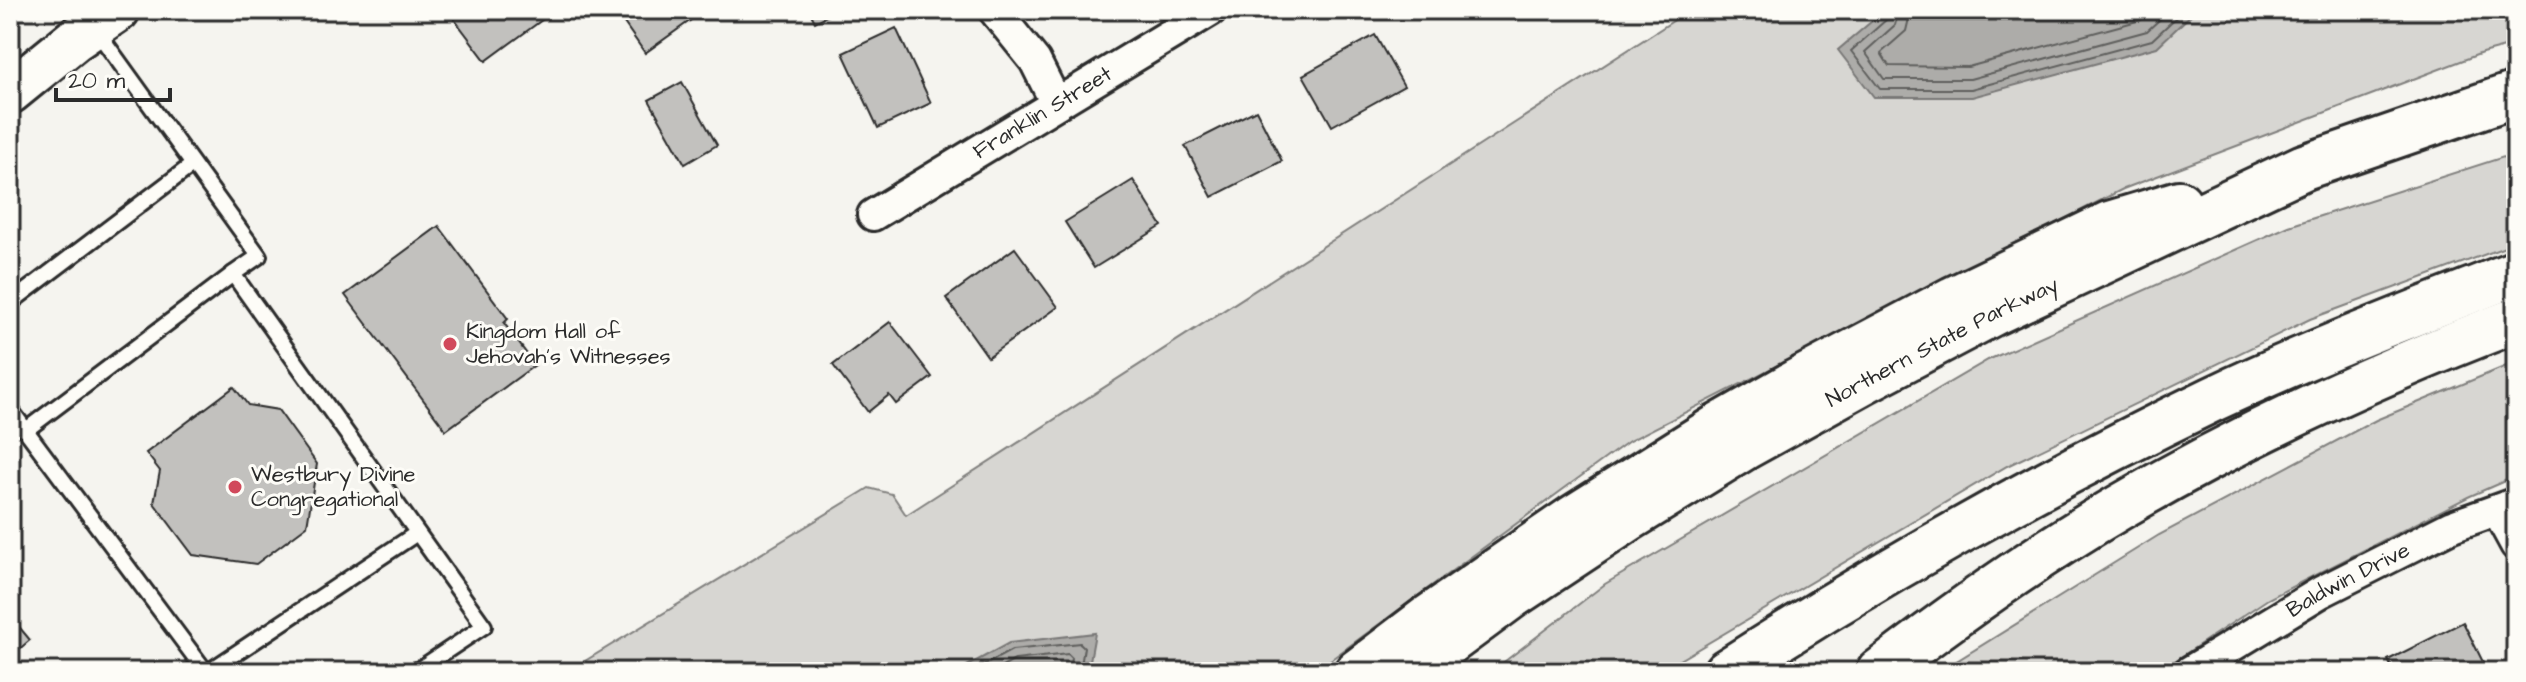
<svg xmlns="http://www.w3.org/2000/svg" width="2526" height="682" font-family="'Architects Daughter',sans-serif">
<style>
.green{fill:#d7d6d2;stroke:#81807e;stroke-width:2}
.water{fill:#adaca9;stroke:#797877;stroke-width:2}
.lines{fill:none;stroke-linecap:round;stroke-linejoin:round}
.shore{stroke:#5f5f5d;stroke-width:2}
.building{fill:#c2c1be;stroke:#2b2b2b;stroke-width:2}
.service-casing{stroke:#2b2b2b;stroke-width:20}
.minor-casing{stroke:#2b2b2b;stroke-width:36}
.secondary-casing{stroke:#2b2b2b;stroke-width:48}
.motorway-casing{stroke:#2b2b2b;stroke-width:50}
.service{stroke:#fdfcf7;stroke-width:14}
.minor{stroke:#fdfcf7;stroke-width:30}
.secondary{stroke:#fdfcf7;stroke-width:42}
.motorway{stroke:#fdfcf7;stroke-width:44}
.poi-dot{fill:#d1495b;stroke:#fdfcf7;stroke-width:3}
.labels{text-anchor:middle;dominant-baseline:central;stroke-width:6;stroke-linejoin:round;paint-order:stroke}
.street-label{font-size:22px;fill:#2b2b2b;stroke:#fdfcf7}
.poi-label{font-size:22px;fill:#2b2b2b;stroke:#fdfcf7;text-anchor:start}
</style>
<rect width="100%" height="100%" fill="#f5f4ef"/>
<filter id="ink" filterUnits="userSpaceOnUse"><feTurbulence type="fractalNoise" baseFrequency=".0125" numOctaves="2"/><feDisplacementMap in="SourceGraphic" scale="16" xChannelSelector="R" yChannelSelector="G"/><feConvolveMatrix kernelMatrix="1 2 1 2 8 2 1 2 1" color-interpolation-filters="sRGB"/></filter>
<g filter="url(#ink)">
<!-- green -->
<g class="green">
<polygon points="1690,10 2516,10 2516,44 2482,53 2123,189 1629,441 1314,672 567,672 869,488 892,494 906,515"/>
<polygon points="2516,153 2516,243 2310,319 2007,466 1659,672 1491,672 1605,584 1988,360 2289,226"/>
<polygon points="2516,362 2516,476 2468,497 2268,599 2158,672 1939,672 2159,535 2376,420"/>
</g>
<!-- water -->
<g class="water">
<polygon points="1885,10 2196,10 2157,47 1972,97 1874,97 1838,50"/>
<polygon points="1095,633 1088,672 956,672 1009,643"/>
</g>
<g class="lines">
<!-- shore -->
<g class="shore">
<polyline points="1889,10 1887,19 1851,51 1880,89 1971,89 2152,40 2184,10"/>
<polyline points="1899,10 1895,25 1865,52 1884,79 1970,79 2147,31 2170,10"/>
<polyline points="1911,10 1906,31 1881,53 1889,66 1968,67 2141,20 2152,10"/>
<polyline points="972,672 1012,650 1080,643 1084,647 1080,672"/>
<polyline points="993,672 1015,660 1068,654 1072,658 1070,672"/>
</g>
</g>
<!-- building -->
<g class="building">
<polygon points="452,10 542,10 546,17 486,61 449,12"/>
<polygon points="615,10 684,10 691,20 645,53"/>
<polygon points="809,10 838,10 815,22"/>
<polygon points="896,28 931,103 878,128 843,53"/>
<polygon points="1375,35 1404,86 1332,126 1303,75"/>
<polygon points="682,82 717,145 685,164 649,100"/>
<polygon points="1256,110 1282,161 1212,197 1185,146"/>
<polygon points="1133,180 1162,226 1094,268 1065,222"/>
<polygon points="439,226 508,319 504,323 535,365 446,430 345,295"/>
<polygon points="1015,248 1058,307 988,357 946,298"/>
<polygon points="890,322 932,377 896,404 889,395 868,412 833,365"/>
<polygon points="234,387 248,405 278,410 317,464 307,526 256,564 193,555 154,503 160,471 146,453"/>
<polygon points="10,616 30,640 10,657"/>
<polygon points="2463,622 2488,672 2394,672 2388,660"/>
</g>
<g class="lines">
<!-- service casing -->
<g class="service-casing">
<g id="service">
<polyline points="96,30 259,256 233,274 484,626 415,672"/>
<polyline points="10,303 192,165"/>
<polyline points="10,409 206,672"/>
<polyline points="26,430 233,274"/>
<polyline points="208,672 417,533"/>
</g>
</g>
<!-- minor casing -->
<g class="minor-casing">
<g id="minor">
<polyline points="994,10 1035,61 1056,103"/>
<path id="s1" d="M873,215l338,-205"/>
<polyline points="2498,512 2516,545"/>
<path id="s2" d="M2189,672l132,-80 131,-66 64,-23"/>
</g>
</g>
<!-- secondary casing -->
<g class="secondary-casing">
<polyline id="secondary" points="10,92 74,40 118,10"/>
</g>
<!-- motorway casing -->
<g class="motorway-casing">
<g id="motorway">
<polyline points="1357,672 1428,618 1573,518 1719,426 1796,382 1953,299 2109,224 2179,203"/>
<path id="s3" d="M1409,672l103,-76 118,-78 115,-71 121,-67 129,-68 309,-145 212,-73"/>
<path d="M1726,672c157,-101 319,-192 487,-273 99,-47 202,-86 303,-126"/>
<path d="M1879,672c77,-59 157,-116 241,-165 126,-74 260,-135 396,-187"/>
</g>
</g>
<!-- service -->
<use href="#service" class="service"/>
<!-- minor -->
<use href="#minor" class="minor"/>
<!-- secondary -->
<use href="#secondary" class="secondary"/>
<!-- motorway -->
<use href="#motorway" class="motorway"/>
</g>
</g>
<!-- markers -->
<g class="poi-dot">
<circle cx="450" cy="344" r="8"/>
<circle cx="235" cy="487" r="8"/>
</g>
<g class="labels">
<!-- street labels -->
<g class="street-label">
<text stroke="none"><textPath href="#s1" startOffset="198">Franklin Street</textPath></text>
<text stroke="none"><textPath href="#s3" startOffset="628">Northern State Parkway</textPath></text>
<text stroke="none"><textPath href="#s2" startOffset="184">Baldwin Drive</textPath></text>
</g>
<!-- poi labels -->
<g class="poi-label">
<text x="466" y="331">Kingdom Hall of<tspan x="466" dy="25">Jehovah's Witnesses</tspan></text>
<text x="251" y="474">Westbury Divine<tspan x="251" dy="25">Congregational</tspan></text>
</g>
</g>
<!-- margin -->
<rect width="2526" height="682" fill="none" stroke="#fdfcf7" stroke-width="40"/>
<rect x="20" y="20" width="2486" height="642" fill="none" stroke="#2b2b2b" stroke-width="3" filter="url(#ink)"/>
<!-- scale -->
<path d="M56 88v12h114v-12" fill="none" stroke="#2b2b2b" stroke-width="4"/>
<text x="68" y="88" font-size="24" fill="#2b2b2b" stroke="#fdfcf7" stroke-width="6" paint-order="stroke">20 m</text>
</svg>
